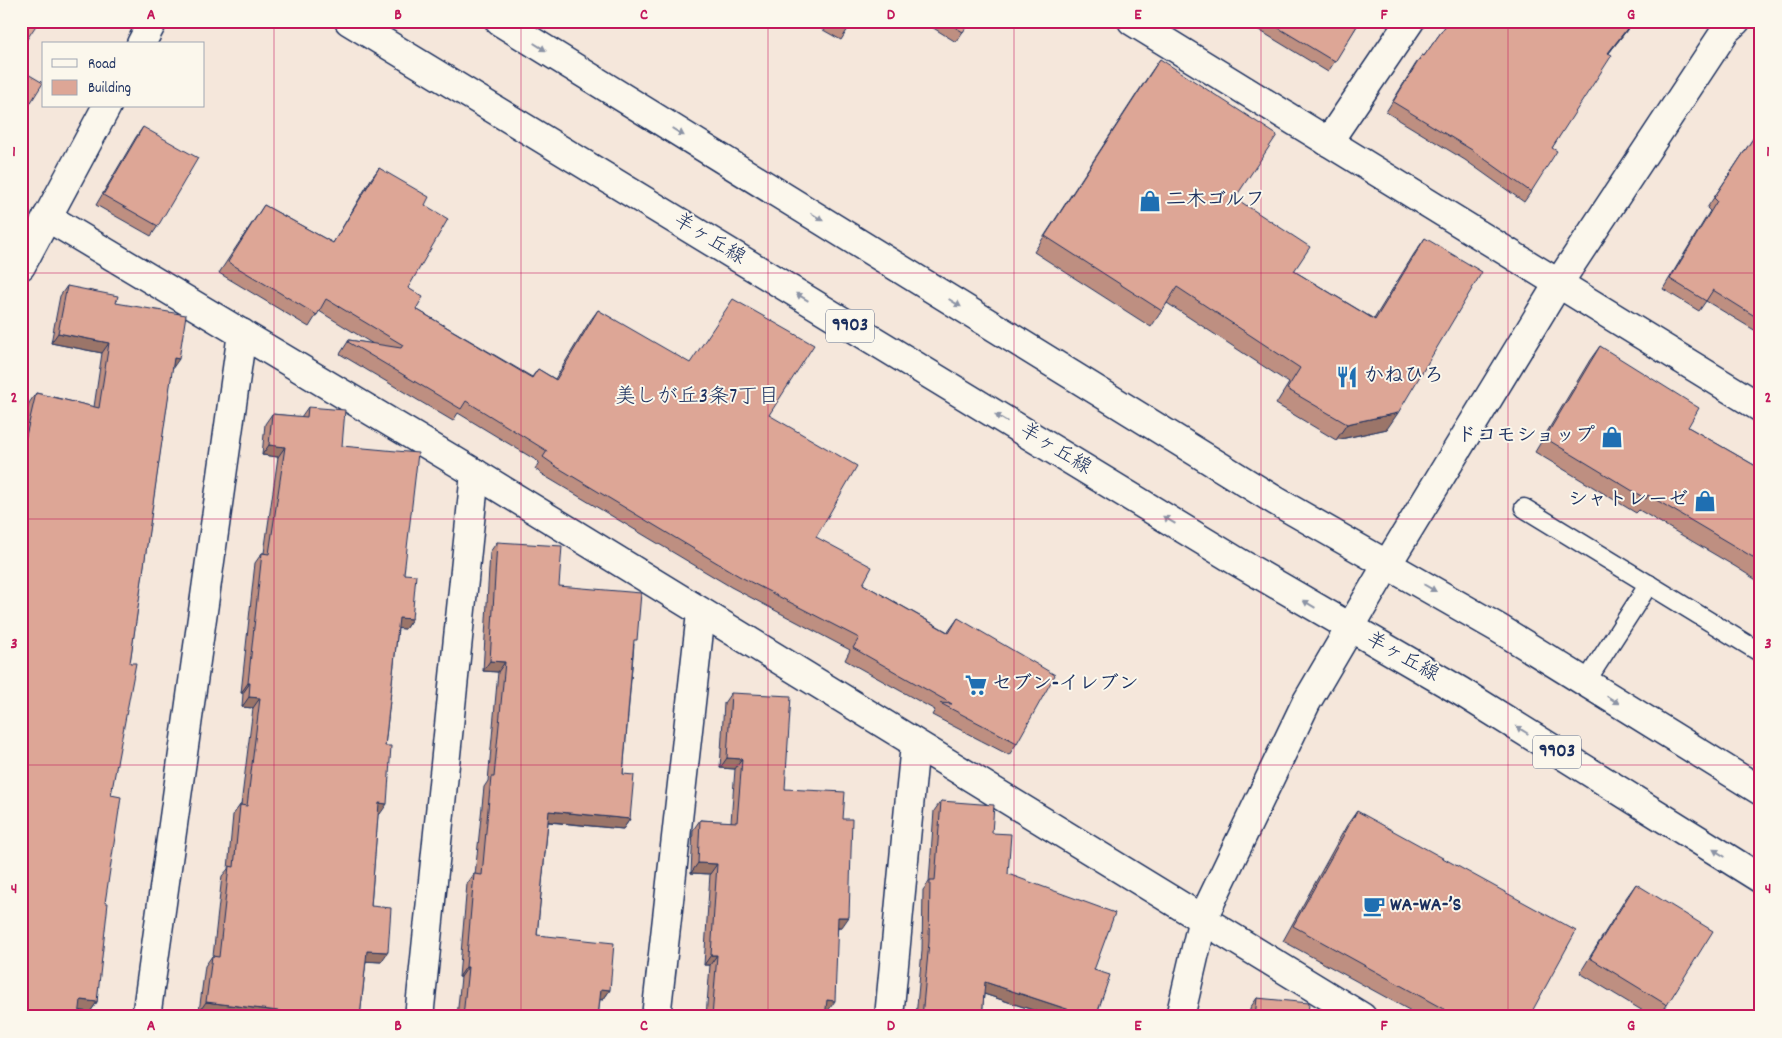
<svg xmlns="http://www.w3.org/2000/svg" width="1782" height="1038" font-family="Dekko,'Klee One',sans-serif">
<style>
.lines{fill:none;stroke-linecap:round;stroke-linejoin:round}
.lane-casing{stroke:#1b2f5e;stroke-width:21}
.street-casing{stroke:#1b2f5e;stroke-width:31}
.secondary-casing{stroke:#1b2f5e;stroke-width:31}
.primary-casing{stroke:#1b2f5e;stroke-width:31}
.lane{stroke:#fbf7ec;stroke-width:18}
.street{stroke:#fbf7ec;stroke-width:28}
.secondary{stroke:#fbf7ec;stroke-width:28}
.primary{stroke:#fbf7ec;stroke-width:28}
.wall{fill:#be8f81;stroke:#1b2f5e}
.shaded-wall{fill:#9b7469;stroke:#1b2f5e}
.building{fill:#dda696;stroke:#1b2f5e}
.oneway{fill:#8b93a5}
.grid{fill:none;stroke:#c2185b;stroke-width:1;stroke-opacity:0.55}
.labels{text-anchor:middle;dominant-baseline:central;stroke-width:4;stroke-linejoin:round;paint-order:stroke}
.shield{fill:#fbf7ec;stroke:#5e6b89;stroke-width:1}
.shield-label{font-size:19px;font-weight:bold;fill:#1b2f5e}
.poi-label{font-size:20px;font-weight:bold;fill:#1b2f5e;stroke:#fbf7ec;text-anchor:start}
.street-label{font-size:20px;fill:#1b2f5e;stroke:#fbf7ec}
.neighbourhood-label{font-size:21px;fill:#1b2f5e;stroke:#fbf7ec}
.neatline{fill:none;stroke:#c2185b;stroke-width:2}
.grid-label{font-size:16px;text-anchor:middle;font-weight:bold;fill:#c2185b}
</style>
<rect width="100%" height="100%" fill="#f5e7db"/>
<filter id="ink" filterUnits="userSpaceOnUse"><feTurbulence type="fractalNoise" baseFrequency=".02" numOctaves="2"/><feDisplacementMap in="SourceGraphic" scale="10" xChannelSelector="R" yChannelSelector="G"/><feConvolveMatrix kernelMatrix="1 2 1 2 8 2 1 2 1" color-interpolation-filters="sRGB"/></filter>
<g filter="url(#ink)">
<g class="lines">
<!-- lane casing -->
<g class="lane-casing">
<g id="lane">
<polyline points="1524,508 1761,653"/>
<polyline points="1585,683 1649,584"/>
</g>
</g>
<!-- street casing -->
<g class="street-casing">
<g id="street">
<polyline points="1132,21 1761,408"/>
<polyline points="141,44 153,21"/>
<polyline points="1328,142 1410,21"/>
<polyline points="47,217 475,473 1362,1017"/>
<polyline points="21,266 107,106"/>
<polyline points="146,1017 242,333"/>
<polyline points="419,1017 475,473"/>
<polyline points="656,1017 701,613"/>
<polyline points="889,1017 915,744"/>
</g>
</g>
<!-- secondary casing -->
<g class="secondary-casing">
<polyline id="secondary" points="1180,1017 1203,918 1306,703 1388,563 1558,284 1726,30 1736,21"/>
</g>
<!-- primary casing -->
<g class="primary-casing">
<g id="primary">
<polyline points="349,21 1238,562 1460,691 1761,879"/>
<polyline points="499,21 1276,501 1498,628 1761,791"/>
</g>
</g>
<!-- lane -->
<use href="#lane" class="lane"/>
<!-- street -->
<use href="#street" class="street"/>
<!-- secondary -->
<use href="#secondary" class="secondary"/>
<!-- primary -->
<use href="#primary" class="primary"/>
</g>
<!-- wall -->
<g class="wall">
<polygon points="807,21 853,21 841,40"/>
<polygon points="922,21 970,21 956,42"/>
<polygon points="1244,21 1360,21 1328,72"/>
<polygon points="1449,21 1634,21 1609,53 1552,148 1531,192 1524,202 1465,160 1386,112 1415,65 1422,55 1424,56"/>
<polygon points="1160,59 1235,198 1294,271 1374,319 1414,254 1425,238 1387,429 1336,440 1276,404 1289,383 1167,303 1151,327 1034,252 1149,75"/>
<polygon points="143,127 158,226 151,236 96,205 136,137"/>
<polygon points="1761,132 1761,334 1706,301 1699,311 1663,289 1710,211 1707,208 1754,137 1756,138"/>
<polygon points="379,168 425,205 408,288 416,309 532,377 538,369 555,379 590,321 598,310 769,415 816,537 863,584 948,632 958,618 1017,743 1009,755 932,715 935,710 845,660 850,650 731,587 543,475 544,475 535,469 539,462 458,413 453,421 340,354 349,340 373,344 319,311 309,327 219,273 264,205 333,243 371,179"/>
<polygon points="67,286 116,303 172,369 111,795 105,903 97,1002 90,1012 80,1011 21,1017 21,435 29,403 36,393 94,407 102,353 51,343 60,296"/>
<polygon points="1600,346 1688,427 1761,469 1761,583 1736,567 1639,510 1636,513 1535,452 1590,360"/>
<polygon points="308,407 342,446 404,574 412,619 405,629 398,628 385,746 380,814 378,814 371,906 381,962 366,961 360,1017 240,1017 199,1012 205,966 212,956 213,956 222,876 228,869 233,815 240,805 241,805 253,708 242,707 243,693 241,693 255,563 262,553 264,553 278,457 262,455 265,424 272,414 301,417"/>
<polygon points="497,542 559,586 634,644 623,774 630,819 623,829 548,822 537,935 610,990 603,1000 600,999 598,1017 457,1017 461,977 459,977 467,884 474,874 475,875 484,787 488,781 498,672 483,671 490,552"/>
<polygon points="731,693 785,789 843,819 842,927 838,927 828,1011 826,1011 825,1017 706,1017 710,965 704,965 710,874 691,873 693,830 700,820 731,822 735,769 720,768 724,703"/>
<polygon points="941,801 992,833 1008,874 1094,970 1096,1017 1054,1017 984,994 982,1017 916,1017 922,951 923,890 929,882 934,811"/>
<polygon points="1357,811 1529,1017 1422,1017 1283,941 1347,825"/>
<polygon points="1636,884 1667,1005 1659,1017 1653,1017 1580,973 1626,898"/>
<polygon points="1257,998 1308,1017 1249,1017 1250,1008"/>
</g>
<!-- shaded-wall -->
<g class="shaded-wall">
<polygon points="1633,21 1634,21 1601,63 1608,53"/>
<polygon points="58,333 109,343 102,353 51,343"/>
<polygon points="174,358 179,359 172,369"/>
<polygon points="1398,413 1387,429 1336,440 1347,424"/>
<polygon points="269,445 285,447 278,457 262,455"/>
<polygon points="399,618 412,619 405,629 392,628"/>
<polygon points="490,661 505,662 498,672 483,671"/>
<polygon points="248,683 250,683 243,693 241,693"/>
<polygon points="249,697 260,698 253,708 242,707"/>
<polygon points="727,758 742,759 735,769 720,768"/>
<polygon points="379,803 387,804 380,814 372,814"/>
<polygon points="549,811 630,819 623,829 542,821"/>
<polygon points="698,863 717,864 710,874 691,873"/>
<polygon points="838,917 849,917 842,927 831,927"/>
<polygon points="367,951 388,952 381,962 360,961"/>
<polygon points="711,955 717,955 710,965 704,965"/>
<polygon points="466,967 468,967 461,977 459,977"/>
<polygon points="985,982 1091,1017 1054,1017 978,992"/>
<polygon points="601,989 610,990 603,1000 594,999"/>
<polygon points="81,1000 97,1002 90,1012 74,1010"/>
<polygon points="827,1000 835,1001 828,1011 820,1011"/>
<polygon points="206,1002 286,1012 282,1017 240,1017 199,1012"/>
</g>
<!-- building -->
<g class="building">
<polygon points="21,21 39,21 21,48"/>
<polygon points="832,21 853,21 848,30"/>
<polygon points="945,21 970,21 963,32"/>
<polygon points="1267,21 1360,21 1335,62"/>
<polygon points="1449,21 1633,21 1608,53 1612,55 1552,148 1557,151 1531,192 1472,150 1393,102 1422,55 1424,56"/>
<polygon points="1160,59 1277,135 1235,198 1310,247 1294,271 1375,320 1425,238 1482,272 1398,413 1347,424 1287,389 1300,368 1177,287 1162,311 1045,236"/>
<polygon points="21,70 43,83 21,118"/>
<polygon points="143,127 198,158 158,226 103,195"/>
<polygon points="1761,132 1761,320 1713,290 1706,301 1670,279 1717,201 1714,198 1754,137 1756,138"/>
<polygon points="379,168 429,197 425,205 448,219 408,288 423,297 416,309 532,378 538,369 556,380 598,310 690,363 733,299 814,345 769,415 857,466 816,537 872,567 863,584 949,633 958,618 1055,675 1017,743 940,703 952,704 853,648 859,638 739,576 552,464 553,464 543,457 547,451 466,401 461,409 348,342 349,340 401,348 403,345 326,299 317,315 228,262 264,205 333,243"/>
<polygon points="67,286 118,296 116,303 186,315 179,359 174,358 130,663 136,663 111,795 121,797 105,903 108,903 97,1002 81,1000 79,1017 21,1017 21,440 25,440 36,393 99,408 109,343 58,333"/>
<polygon points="1600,346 1699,408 1688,427 1761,469 1761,562 1746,553 1648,495 1646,499 1545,438"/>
<polygon points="308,407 345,410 342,446 418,453 404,574 416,575 412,619 399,618 385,746 391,746 387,804 379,803 371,906 391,908 388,952 367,951 360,1017 285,1017 286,1012 206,1002 212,956 219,957 229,866 234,867 240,805 247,806 260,698 249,697 250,683 248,683 262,553 269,554 285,447 269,445 272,414 307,417"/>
<polygon points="497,542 562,546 559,586 641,593 637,640 634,640 623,774 634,775 630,819 549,811 537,935 614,943 610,990 601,989 598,1017 463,1017 468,967 466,967 474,874 482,875 491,777 494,777 505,662 490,661"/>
<polygon points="731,693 791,696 785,789 845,792 843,819 852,819 849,917 838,917 835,1001 827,1000 825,1017 712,1017 717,955 711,955 717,864 698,863 700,820 737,822 742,759 727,758"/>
<polygon points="941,801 994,805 992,833 1011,834 1008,874 1115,913 1094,970 1110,975 1096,1017 1091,1017 985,982 982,1017 922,1017 929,942 930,881 935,881"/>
<polygon points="1357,811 1576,931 1529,1017 1458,1017 1293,926"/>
<polygon points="1636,884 1713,931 1667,1005 1590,958"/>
<polygon points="1257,998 1309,1003 1308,1017 1255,1017"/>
</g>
<!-- one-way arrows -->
<defs><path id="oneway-solid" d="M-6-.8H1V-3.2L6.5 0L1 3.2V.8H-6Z" transform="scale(1.25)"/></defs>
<g class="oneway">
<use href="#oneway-solid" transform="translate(540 47) rotate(32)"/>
<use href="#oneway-solid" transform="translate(678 132) rotate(32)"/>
<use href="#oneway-solid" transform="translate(817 217) rotate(32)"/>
<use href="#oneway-solid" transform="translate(802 297) rotate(-149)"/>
<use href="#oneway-solid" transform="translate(955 303) rotate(32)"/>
<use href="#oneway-solid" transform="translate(1001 418) rotate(-149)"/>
<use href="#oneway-solid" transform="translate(1169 520) rotate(-149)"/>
<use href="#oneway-solid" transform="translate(1430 588) rotate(30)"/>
<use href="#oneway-solid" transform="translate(1309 604) rotate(-149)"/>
<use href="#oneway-solid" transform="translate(1613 700) rotate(32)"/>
<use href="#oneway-solid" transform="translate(1522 730) rotate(-148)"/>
<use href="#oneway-solid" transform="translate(1719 853) rotate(-148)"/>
</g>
</g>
<!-- grid -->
<path class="grid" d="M274,21v996M521,21v996M768,21v996M1014,21v996M1261,21v996M1508,21v996M21,273h1740M21,519h1740M21,765h1740"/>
<!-- icons -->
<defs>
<g id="shop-bare" transform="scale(1.725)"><path d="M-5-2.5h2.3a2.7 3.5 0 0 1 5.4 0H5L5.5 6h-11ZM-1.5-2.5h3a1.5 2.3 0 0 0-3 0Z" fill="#1f6fb2" stroke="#fbf7ec" stroke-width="2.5" paint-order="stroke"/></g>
<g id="restaurant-bare" transform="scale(1.725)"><path d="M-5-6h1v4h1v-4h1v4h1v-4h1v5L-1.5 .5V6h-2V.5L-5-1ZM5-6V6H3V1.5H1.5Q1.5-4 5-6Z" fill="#1f6fb2" stroke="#fbf7ec" stroke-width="2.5" paint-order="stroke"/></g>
<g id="supermarket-bare" transform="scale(1.725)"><path d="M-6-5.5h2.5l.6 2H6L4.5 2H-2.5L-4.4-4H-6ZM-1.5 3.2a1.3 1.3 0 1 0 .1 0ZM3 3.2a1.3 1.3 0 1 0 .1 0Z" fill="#1f6fb2" stroke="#fbf7ec" stroke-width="2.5" paint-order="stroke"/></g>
<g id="cafe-bare" transform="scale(1.725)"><path d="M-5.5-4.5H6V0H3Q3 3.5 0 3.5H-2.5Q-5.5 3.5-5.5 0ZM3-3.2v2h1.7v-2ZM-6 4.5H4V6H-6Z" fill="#1f6fb2" stroke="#fbf7ec" stroke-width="2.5" paint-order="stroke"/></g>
</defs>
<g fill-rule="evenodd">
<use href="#shop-bare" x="1150" y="201"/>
<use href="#restaurant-bare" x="1347" y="377"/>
<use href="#shop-bare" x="1612" y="437"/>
<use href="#shop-bare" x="1705" y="501"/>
<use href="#supermarket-bare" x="976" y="685"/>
<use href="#cafe-bare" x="1374" y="906"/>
</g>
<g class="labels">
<!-- shield labels -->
<g class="shield">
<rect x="826" y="309.5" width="48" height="33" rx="4"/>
<rect x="1533" y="735.5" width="48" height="33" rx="4"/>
</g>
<g class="shield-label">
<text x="850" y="326">9903</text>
<text x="1557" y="752">9903</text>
</g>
<!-- poi labels -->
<g class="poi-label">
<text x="1166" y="201">二木ゴルフ</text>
<text x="1364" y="377">かねひろ</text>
<text x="1595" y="437" text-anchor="end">ドコモショップ</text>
<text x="1688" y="501" text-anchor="end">シャトレーゼ</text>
<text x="992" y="685">セブン-イレブン</text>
<text x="1390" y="906">WA-WA-’S</text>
</g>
<!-- street labels -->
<g class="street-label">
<text transform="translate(709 240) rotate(31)">羊ヶ丘線</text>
<text transform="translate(1055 450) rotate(31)">羊ヶ丘線</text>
<text transform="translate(1402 658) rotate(29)">羊ヶ丘線</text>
</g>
<!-- neighbourhood labels -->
<g class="neighbourhood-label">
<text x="697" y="398">美しが丘3条7丁目</text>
</g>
</g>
<!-- margin -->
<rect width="1782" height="1038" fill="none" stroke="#fbf7ec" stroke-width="55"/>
<!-- legend -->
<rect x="42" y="42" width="162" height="65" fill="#fbf7ec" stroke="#a1a7b3"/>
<rect x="52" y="59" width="25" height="8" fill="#fbf7ec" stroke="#a1a7b3"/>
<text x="88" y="68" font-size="15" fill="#1b2f5e">Road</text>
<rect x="52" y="80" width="25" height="15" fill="#dda696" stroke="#a1a7b3"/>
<text x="88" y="92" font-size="15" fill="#1b2f5e">Building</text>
<rect x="28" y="28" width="1726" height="982" class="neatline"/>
<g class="grid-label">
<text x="151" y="19">A</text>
<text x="398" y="19">B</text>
<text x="644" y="19">C</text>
<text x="891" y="19">D</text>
<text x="1138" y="19">E</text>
<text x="1384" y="19">F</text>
<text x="1631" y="19">G</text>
<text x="14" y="156">1</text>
<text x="1768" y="156">1</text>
<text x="14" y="402">2</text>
<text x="1768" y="402">2</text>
<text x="14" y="648">3</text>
<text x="1768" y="648">3</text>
<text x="14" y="893">4</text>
<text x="1768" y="893">4</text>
<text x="151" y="1030">A</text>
<text x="398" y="1030">B</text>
<text x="644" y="1030">C</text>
<text x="891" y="1030">D</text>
<text x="1138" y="1030">E</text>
<text x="1384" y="1030">F</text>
<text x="1631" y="1030">G</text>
</g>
</svg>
